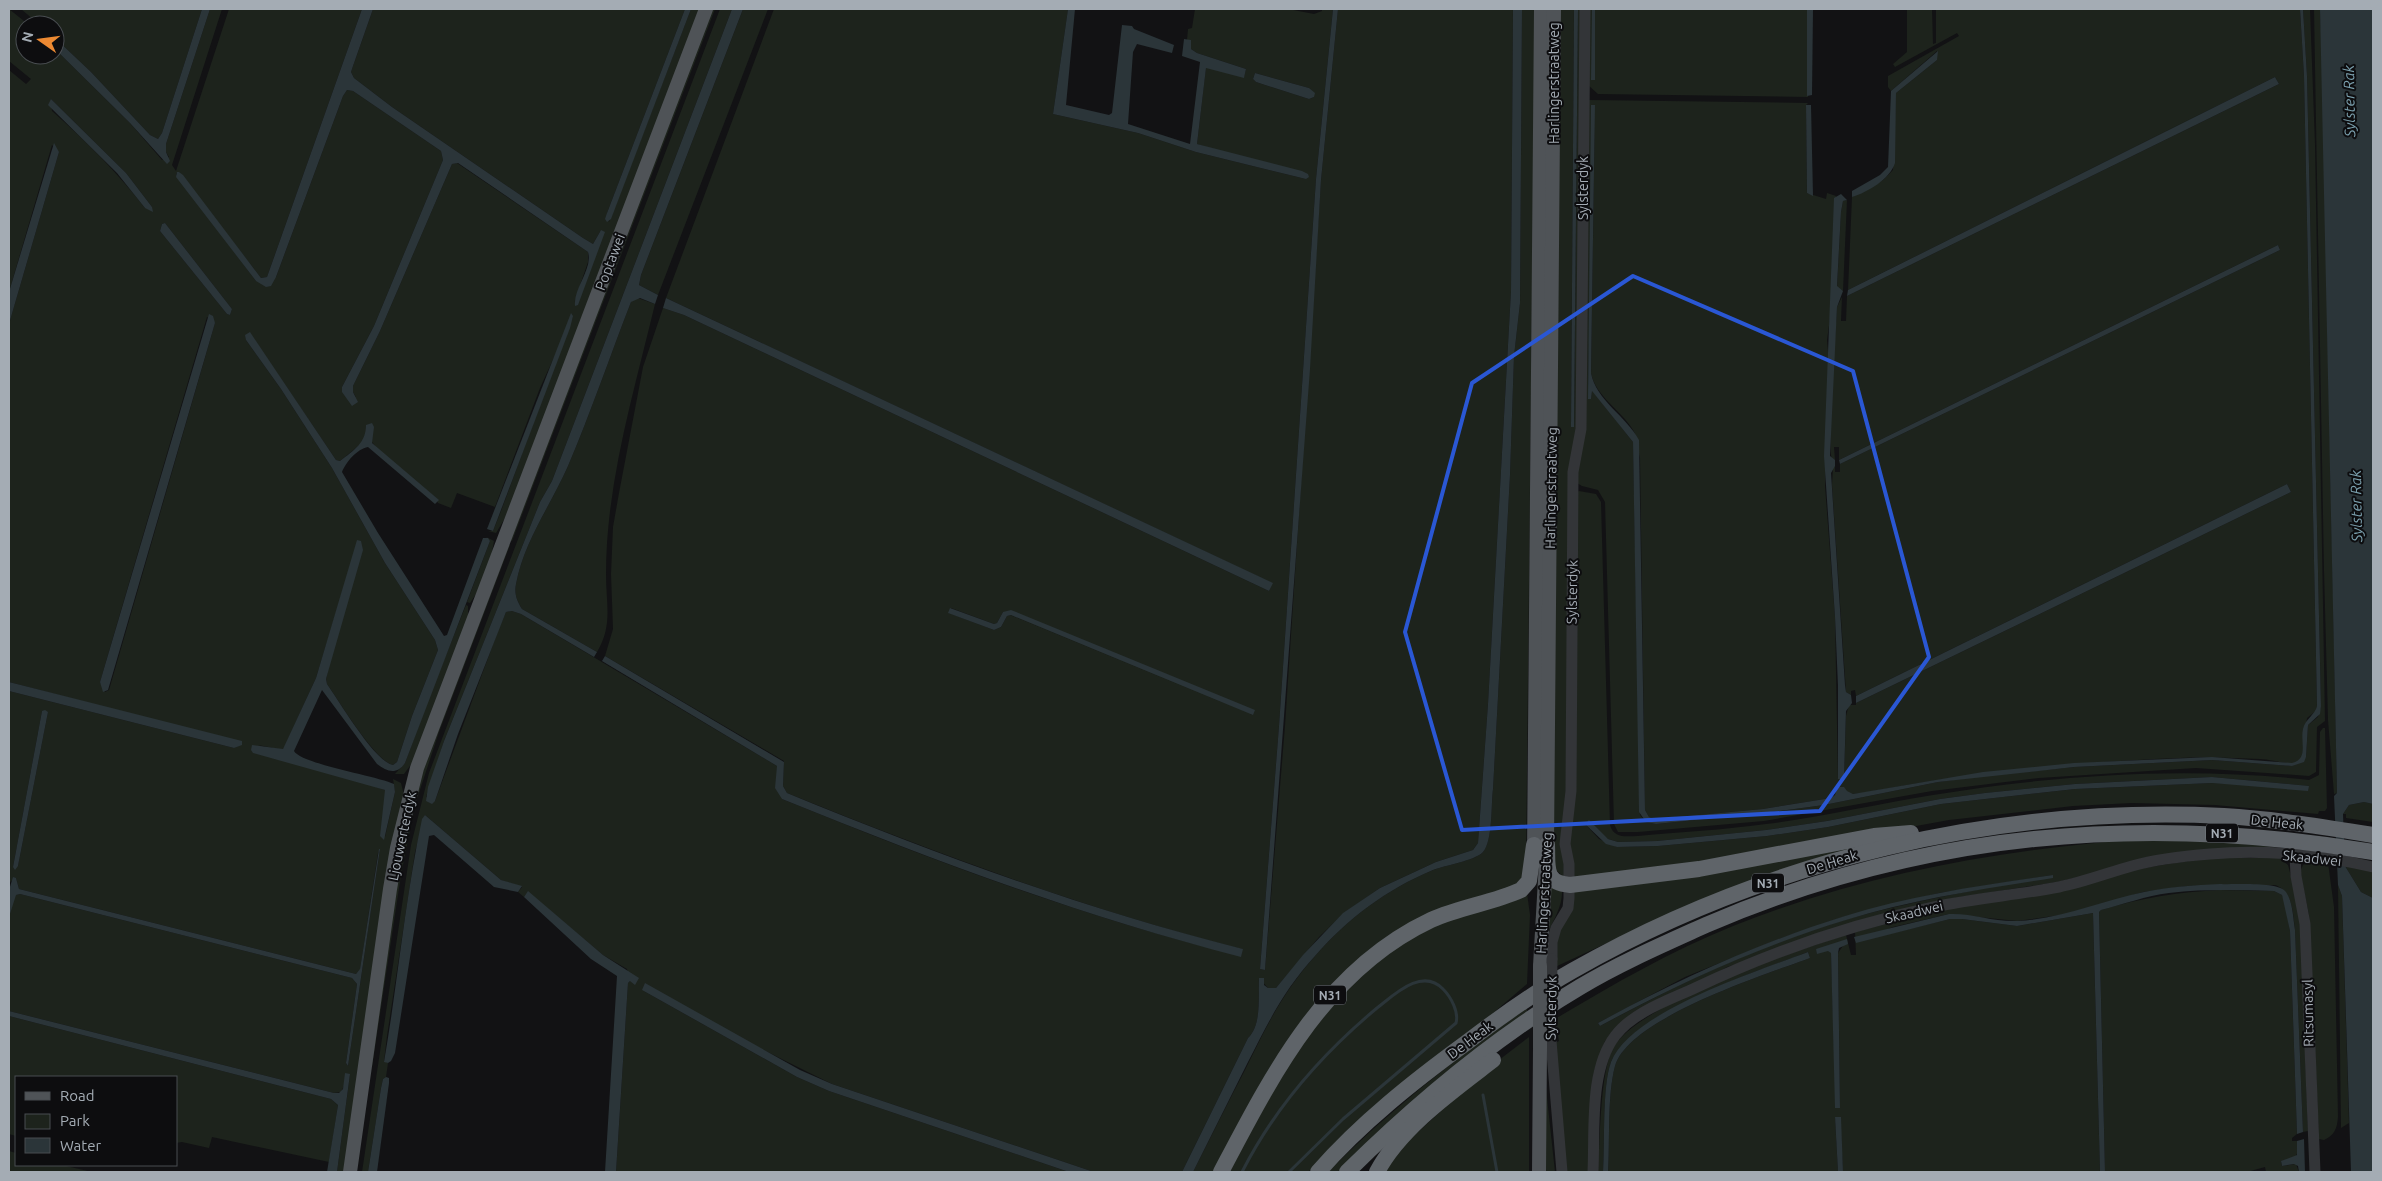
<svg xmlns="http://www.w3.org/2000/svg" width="2382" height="1181" font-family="Ubuntu,sans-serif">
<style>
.green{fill:#1d231c;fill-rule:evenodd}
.water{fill:#2b3539}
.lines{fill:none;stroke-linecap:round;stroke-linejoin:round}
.stream{stroke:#2b3539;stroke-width:3}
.minor{stroke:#333538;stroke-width:11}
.major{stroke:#4f5357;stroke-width:14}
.highway{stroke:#5f6469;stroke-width:16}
.minor-bridge{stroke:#333538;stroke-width:11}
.major-bridge{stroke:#4f5357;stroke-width:14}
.marked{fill:none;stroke:#2a57d4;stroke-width:4;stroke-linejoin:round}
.labels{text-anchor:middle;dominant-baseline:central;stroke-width:4;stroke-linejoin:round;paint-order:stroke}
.shield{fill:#0d0d0f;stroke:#777c82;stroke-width:1}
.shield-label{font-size:12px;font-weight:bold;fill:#a4acb4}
.street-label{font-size:14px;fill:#a4acb4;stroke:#0d0d0f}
.water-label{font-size:15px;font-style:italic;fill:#7ba0ae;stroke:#0d0d0f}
</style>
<rect width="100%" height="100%" fill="#121214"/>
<!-- green -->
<g class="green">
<path d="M9,9l20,16h-4v30h30v-6l75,74 32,37 7,-3 -3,-5v-8l44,-135h12l-50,156 4,6 53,-162h133l-95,268 -6,1 -82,-106 -3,2 80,107 20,-4 67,-181 4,-6 6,1 88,60 2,9 -69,166 -32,61 14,10 -3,-5v-6l27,-55 72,-167 5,-1 131,89v10l-14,41 27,-73 -8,14 -10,-6 -191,-131 -38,-29 -3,-6 2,-6 20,-57h312l-78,204 2,9 82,-213h10l-193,504 -12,20 -8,-2h5l8,-20 72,-195 -33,72 -45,119 -38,-14 -6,15 -13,-5 -3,-6c-23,-19 -54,-38 -69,-64l-4,10 -22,18 -4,-1 -86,-127 -4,7 35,49 51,79 53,95 50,77 3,10 -26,66 -15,46 -4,3c-18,-4 -54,-64 -66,-81l-1,-5 32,-139 -42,138 -33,72 -25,-5 127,45v47l10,-45 -2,-13 8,4 3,12 -60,377h-7l13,-98 -9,18 -7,1 -325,-82c0,-24 -6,-99 6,-116l5,-1 332,84 5,6 -11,79 2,3 32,-217 -2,4 -18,117 -4,4 -337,-85 -3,-11 -6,4 -1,5v-196l225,57 8,-5 -233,-61v-358l50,-172 -7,-7 -43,147v-222l17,14 5,-5 -22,-18zM51,99l75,74 26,34 -7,1c-28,-36 -59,-67 -93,-97zM165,223l67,86 -2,6 -3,-1 -67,-83 2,-7zM207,317l8,6 -106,367 -4,2 -5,-10zM42,711l6,1 -30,154 -5,1z"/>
<polygon points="21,9 202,9 162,133 158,139 150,135 91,72 55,38 55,25 40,25"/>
<polygon points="711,9 715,9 539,470 512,541 509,540"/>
<path d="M720,9h12l-180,472 -12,21 -96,239 -18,56 9,4 63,-170 8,-19 6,-1 9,3 256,152 5,33c150,61 302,119 459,157l1,-7c-155,-39 -306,-96 -455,-156l-4,-7 1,-25 -179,-105 8,-27 -2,-55 2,-47 6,-34 24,-126 20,-59 21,7 585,276 3,-8 -606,-285 108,-289h294l-15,105 85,19 58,19 110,27 -109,-35 9,-77 38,10 2,-8 -49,-16 -6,-4v-9h-4l1,-11 4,-1 3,-19h93l26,5 8,-3v-2h11l-17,170 -37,547 -19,243 5,1 20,-244 36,-546 17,-171h175l-2,282 -23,413 -10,139 -5,7 -37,12 -56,26 -36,25 -25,24 -43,51h-8l-9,-10c-1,18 3,47 -11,60l-66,134h-88l-262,-88 -190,-94 155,87 32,14 240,81h-453l12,-189 2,-2 -3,-12 -24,-14 -75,-63 -4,5 -6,-5 4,-5 -21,-7 -76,-65 -10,37 -28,184 -3,25 4,2 -2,14 -3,2 -2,9 -13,84h-6l49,-327 18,-72zM1255,73l54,15 5,9 -5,2 -53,-17 -3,-3zM951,608l43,16 3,-1 6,-11 250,103 -242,-100 -4,1 -6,11 -7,3 -45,-17z"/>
<polygon points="743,9 768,9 658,295 639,285 641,275"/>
<path d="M1522,9h13l-9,859 -7,16 -60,22 -116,74 -126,192h-24c18,-35 35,-70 53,-104 21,-43 37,-76 69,-112 32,-37 72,-67 118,-86 13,-5 41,-9 50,-18 10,-12 8,-48 10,-63l17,-314 4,-119 6,-53z"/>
<polygon points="1560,9 1574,9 1571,427 1574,426 1578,9 1583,9 1579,340 1564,877 1556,870 1553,862"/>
<polygon points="1587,9 1592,9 1592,80 1595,79 1595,9 1807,9 1808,97 1598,94 1588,85"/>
<path d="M1907,9h25l1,35 3,-1v-34h364l4,67 13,630 -1,5 -9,7c-1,8 -2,41 -9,44 -10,4 -27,-3 -38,-3 -26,-1 -54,-2 -80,-1 -107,4 -212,15 -317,35l-10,1 -17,-3 -5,7 -68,11 -108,10 -6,-2 -4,-7 -5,-352c-2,-9 -2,-20 -7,-28 -12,-20 -37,-33 -42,-57l4,-268 -7,278 3,16 1,-9 41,52 7,373 6,7 10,2 108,-11 60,-8 114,-23 45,-6 91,-9 138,-7 80,6 14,-9 2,-32 10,-8 3,-11 -14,-630 -4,-67h7l5,136 10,576 -8,6 -1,45 -7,4 -113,-8 -157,10 -107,13 -168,30 -126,11h-20l-4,-8 -9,-322 -7,-12 -16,-4 -5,-3 12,-383 219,3 -2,2 1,88 19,6 1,-6 9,3 -6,122 -3,22 2,23 -4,123 10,131 3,162h6l2,-63 3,-11h7v-2l435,-211 -4,-8 -431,212 -1,-6 -4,1v4l-5,-3 -14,-207 1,-18 2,-1v6h5v-8l440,-214 -2,-5 -439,215v-13h-5l1,13 -3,-1c-5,-7 4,-132 5,-152l5,-10 -1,24h5l1,-25 432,-212 -4,-7 -427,213 4,-93 31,-17 10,-10 3,-77 41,-33v-9l-46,40 -3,-4v-11l71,-40 -2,-3 -62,34 -2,-3 14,-12z"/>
<polygon points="2314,9 2320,9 2322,50 2337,793 2334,794 2328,720 2324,570"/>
<polygon points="1847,200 1843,291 1837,287 1841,212 1843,201"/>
<path d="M635,297l20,7c-21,88 -49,179 -49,270 0,31 7,51 -9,78l-75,-43c-5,-8 -8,-15 -6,-25 8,-43 35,-79 52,-118 23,-54 42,-110 63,-164z"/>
<path d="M1579,491l17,3 5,8 9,323c4,14 16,11 28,11 42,-4 85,-6 128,-12 56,-7 111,-20 167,-29 123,-20 252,-29 376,-15l10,-5 1,-43 3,-4h2l2,80 -2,3h-6l-1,3 -103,-9 -83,-2 -59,3 -124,14 -213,39 -162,20 -5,-36 7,-350zM2212,777l97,9 -97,-3 -137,6 -134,15 -113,23 -61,9 -109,10 -41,1 -18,-8 -14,-15 23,15 10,3 39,-1 109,-11 61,-9 113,-22 45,-6 90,-9z"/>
<polygon points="486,537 494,541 491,558 480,588 470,603 467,602 490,541"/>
<polygon points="508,544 510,545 439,732 415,805 401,875 372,1067 370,1066 401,855 424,766"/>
<polygon points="466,605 468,606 468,619 415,759 404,774 395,774 405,763 432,690"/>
<polygon points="2364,802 2373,804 2373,822 2346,818 2346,814 2343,814 2349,805"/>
<path d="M2139,839h48l88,8 -1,2 -187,26 -30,7 -109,17 -221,68 -122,74 -11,30 -5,101h-24l-10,-129 4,-2 -4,-22c57,-34 116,-68 178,-93 130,-52 267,-76 406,-87zM2053,875c-69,14 -138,25 -205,44 -87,25 -168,64 -248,107l-2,-3 87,-46 94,-38 67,-23 93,-23z"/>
<polygon points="1876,842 1835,853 1620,937 1555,967 1557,936 1573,888"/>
<path d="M2208,858h71l9,7 12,45 8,221 -5,1 -8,-202c-2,-16 -2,-39 -20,-45l-88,1 -44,6 -75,22 -51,7 -68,-7 -56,13 -37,15 94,-23h12l55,7 76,-13 7,259h-257l-3,-55h-5l3,55h-230c2,-31 -1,-76 7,-106 14,-48 149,-91 195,-108l-2,-6c-60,23 -125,43 -175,85 -9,8 -17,13 -22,25 -9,25 -6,82 -8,110h-5c2,-29 2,-101 15,-124 26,-45 181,-97 233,-113l5,20h5l-1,-23c116,-30 234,-57 353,-74zM1847,940l-9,13 2,155h-4l-5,-155 -1,-2 -14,-1z"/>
<path d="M2311,861l17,2 6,44 4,210c-1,11 -3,18 -14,23l-5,-1 -10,-224 -9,-43 3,-7z"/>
<polygon points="2345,866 2373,871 2373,898 2361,892"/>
<path d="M1544,881l18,8c1,19 -10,32 -16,49z"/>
<polygon points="2338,885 2342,896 2349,1123 2341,1128"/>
<path d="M2220,890l54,1 8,4 3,8 5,28 7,203 -5,4v3h5l1,11 -3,5 -14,5 1,4 14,-2 3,8h-33l-1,-5 -18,5h-142l-6,-260 2,-2c40,-12 77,-18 119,-20z"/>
<polygon points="1527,893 1530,915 1527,984 1308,1172 1225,1172 1286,1064 1345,984 1432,923"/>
<path d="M1527,1008v6l-176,144 -13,14h-10c62,-62 128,-114 199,-164z"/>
<polygon points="9,1016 331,1099 338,1105 329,1162 212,1137 209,1148 182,1142 176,1143 176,1077 16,1077 16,1136 9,1134"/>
<polygon points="1529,1037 1529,1172 1383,1172 1396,1152 1486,1070"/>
<polygon points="1545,1079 1555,1172 1544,1172"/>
<polygon points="9,1151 16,1153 16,1165 62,1165 92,1172 9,1172"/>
</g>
<!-- water -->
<g class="water">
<polygon points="202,9 210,9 166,144 166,152 170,161 167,164 130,123 55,49 55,38 91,72 150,135 158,139 162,133"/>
<path d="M362,9h11l-20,57 -2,6 3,6 38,29 191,131 10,6 8,-14 4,2 -27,73 -3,1c-2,-18 18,-36 13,-54l-130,-89 -6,1 -72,167 -27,55v6l5,10 -6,4 -10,-14v-5l32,-61 69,-166 -2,-9 -88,-60 -6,-1 -4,6 -67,181 -5,9 -5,1 -10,-6 -80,-104 1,-5h2l4,3 78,103 6,-1z"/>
<polygon points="685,9 691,9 611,219 607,222 605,219 607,213"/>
<path d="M732,9h11l-102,266 -2,10 19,10 -3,9 -15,-6 -9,4c-21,54 -40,110 -63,164 -17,39 -44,75 -52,118 -2,10 1,17 6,25l75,43 -3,5 -73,-43 -9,-3 -6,1 -48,122 -23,67 -3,3 -6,-3 2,-14 16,-46 96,-239 12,-21z"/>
<polygon points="1068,9 1075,9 1066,105 1109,115 1112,113 1122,25 1132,26 1134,29 1174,45 1172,53 1137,44 1133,52 1128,124 1190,144 1200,62 1182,56 1184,39 1191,40 1191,49 1197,53 1246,69 1244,78 1206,68 1197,144 1302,171 1308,174 1309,177 1306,179 1196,152 1138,133 1053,114"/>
<polygon points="1333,9 1338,9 1321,180 1310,369 1265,970 1260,969 1279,726 1316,179"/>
<path d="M1513,9h9l-2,294 -6,53 -4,119 -17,314c-2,14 0,52 -10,63 -9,9 -37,13 -50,18 -46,19 -86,49 -118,86 -32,35 -47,67 -68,108 -18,36 -36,72 -54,108h-11l66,-134c14,-13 10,-42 11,-60h5v7l4,3h8l27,-33 40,-42 37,-25 56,-26 37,-12 5,-7 10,-139 23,-413z"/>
<polygon points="1574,9 1578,9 1574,427 1571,427"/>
<polygon points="1592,9 1595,9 1595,80 1591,80"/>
<polygon points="1807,9 1813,9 1812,95 1807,96"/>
<path d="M2300,9h3l4,67 14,630 -1,8 -12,11 -2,32 -2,5 -12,4 -80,-6 -138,7 -136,15 -114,23 -60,8 -108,11 -10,-2 -7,-10 -6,-370 -41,-51 -1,8h-3l3,-294h4l-4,268c5,27 35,43 48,67l6,370 4,7 6,2 108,-10 68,-11 4,-3 2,-8h7l3,4 6,3 130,-22 91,-9 138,-6 80,6c17,-4 8,-21 11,-34 2,-10 12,-14 14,-23l-13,-630z"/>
<polygon points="2320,9 2373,9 2373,804 2364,802 2349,805 2343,814 2345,866 2361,892 2373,898 2373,1172 2351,1172 2342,896 2338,885 2334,796 2337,793"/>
<path d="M1938,51l-1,9 -41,33 -1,70c-5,16 -27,29 -43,34v-6l28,-16 8,-8 3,-76z"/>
<polygon points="1255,73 1309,88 1315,93 1314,97 1309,99 1256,82 1253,79"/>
<polygon points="2275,77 2279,84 1847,296 1848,290"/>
<polygon points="51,99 126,173 152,207 153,212 145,208 117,173 48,105"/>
<polygon points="1806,105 1811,105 1813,196 1807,193"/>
<polygon points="54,143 59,152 9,324 9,292"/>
<polygon points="1841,194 1847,200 1843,201 1841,212 1837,286 1843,291 1837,307 1830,456 1835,460 1835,466 1831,473 1845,685 1846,692 1851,695 1852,703 1846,711 1844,779 1838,779 1838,686 1835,617 1824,456 1834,198"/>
<polygon points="165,223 232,309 230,315 227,314 160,231 162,224"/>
<polygon points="2278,245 2280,250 1840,464 1839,460"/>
<polygon points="666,298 1273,583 1269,591 684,315 663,308"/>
<polygon points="571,313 573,316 570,328 493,531 487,529"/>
<polygon points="209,314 213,316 215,323 108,690 103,692 100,682"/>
<path d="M250,332l86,128 4,1c14,-11 26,-18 26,-36l6,-2 2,4 -2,16 67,57 -4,4 -67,-57c-11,2 -22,15 -26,25l36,61 66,103 3,-1 36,-97h5l2,3 -85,222c-8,12 -18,9 -28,1l-55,-74 -28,61c7,13 83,25 100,33l1,8 -11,48 -4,-4 5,-46 -132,-37 -2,-3 1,-5 31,4 33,-71 41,-138 4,1 2,9 -37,129 1,5c12,17 48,78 66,81l4,-3 15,-46 26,-66 -3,-10 -50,-77 -53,-95 -51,-79 -35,-49 -1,-5z"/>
<polygon points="2287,484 2291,492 1856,703 1856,696"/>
<polygon points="950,608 994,624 997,623 1003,612 1011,610 1255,710 1253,715 1011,615 1007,616 1001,627 994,630 948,613"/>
<path d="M605,656l179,106 -1,24 4,7c149,61 300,117 456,156l-2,8c-157,-40 -309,-97 -459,-158l-7,-11 2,-22 -175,-105z"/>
<polygon points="9,682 242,741 242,745 234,748 9,691"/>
<polygon points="45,710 48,712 18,866 15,870 13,867 42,711"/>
<polygon points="2212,777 2309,786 2308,791 2212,783 2075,789 1941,804 1828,827 1767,836 1658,846 1617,847 1606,844 1585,824 1589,820 1608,839 1618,842 1657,841 1766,830 1827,821 1940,799 1985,793 2075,784"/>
<path d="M425,815l76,65 21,6 -4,6 -24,-5 -60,-52 -5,1 -34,217 -4,8 -3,2 -4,-1c14,-81 21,-163 38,-243z"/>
<polygon points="379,849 380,849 348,1066 346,1063 357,984 352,978 20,894 16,895 9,917 9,890 13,877 16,878 19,889 356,974 360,969"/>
<path d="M2053,875v3c-69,11 -140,21 -207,42 -86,26 -167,63 -246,106l-2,-3c79,-43 160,-80 247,-107 67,-21 138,-31 208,-41z"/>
<path d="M2220,884c14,1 58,-3 66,8 7,10 7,26 9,38l8,202 -6,2 -7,-203 -8,-36 -8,-4c-35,-1 -70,-2 -105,2 -23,3 -45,11 -68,17l-2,2 6,260h-5l-7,-259 -76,13 -55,-7h-12l-94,24 -2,-6 95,-23c23,-1 45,8 68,7 44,-2 84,-20 127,-29 25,-5 50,-7 76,-8z"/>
<polygon points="528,891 603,955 639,978 635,985 630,981 628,983 616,1172 605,1172 617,976 591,959 524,897"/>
<polygon points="1847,939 1848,944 1839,948 1838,953 1840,1108 1835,1108 1831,953 1828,951 1817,954 1816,949"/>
<path d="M1808,952l2,6c-46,17 -181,60 -195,108 -8,30 -5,75 -7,106h-5c2,-28 -1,-86 8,-110 20,-51 147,-91 197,-110z"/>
<polygon points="645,983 800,1070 832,1084 1094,1172 1069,1172 829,1091 797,1077 642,990"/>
<polygon points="9,1011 334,1093 339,1093 343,1089 345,1073 350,1074 337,1172 327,1172 338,1105 331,1099 9,1016"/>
<polygon points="386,1077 389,1078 389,1083 377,1172 368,1172 381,1088 383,1079"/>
<polygon points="1835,1117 1841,1117 1843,1172 1838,1172"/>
<polygon points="2304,1139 2305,1172 2299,1172 2298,1166 2294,1164 2282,1166 2281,1161 2297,1155 2297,1141"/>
</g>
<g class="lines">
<!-- stream -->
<g class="stream">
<polyline points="1483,1095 1497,1172"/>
<path d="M1242,1172c32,-63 81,-119 135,-164 17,-13 45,-41 66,-19 8,8 16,23 13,34l-113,96 -54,53"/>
</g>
<!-- minor -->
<g class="minor">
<polyline points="2295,855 2296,876 2305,924 2315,1172"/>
<polyline points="1552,959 1552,942 1556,928 1568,908 1569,898 1569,864 1565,844 1571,791 1573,472 1581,429 1585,9"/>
<polyline points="1551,1041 1562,1172"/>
<path d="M1593,1172c2,-41 -4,-102 22,-136 18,-24 54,-36 80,-48 76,-36 157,-64 239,-81 42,-9 84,-12 125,-20 25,-5 48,-14 73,-21 25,-7 52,-10 78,-12 54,-5 111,1 163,13"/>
</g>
<!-- major -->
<g class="major">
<polyline points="1534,855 1541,9"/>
<polyline points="1540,966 1547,845 1554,9"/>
<polyline points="350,1172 390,889 397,848 417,768 706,9"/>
<polyline points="1539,1172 1540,1048"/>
</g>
<!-- highway -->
<g class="highway">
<path d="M1547,845c1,21 -4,38 23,40l129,-16 175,-33 37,-3"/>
<path d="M1221,1172c52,-99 104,-202 210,-252 29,-13 61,-17 90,-30l8,-9 5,-36"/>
<path d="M1318,1172c43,-49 96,-91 148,-129 34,-26 69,-51 106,-72 196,-112 426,-166 652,-155 50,3 100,11 149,19"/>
<path d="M1347,1172c71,-70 147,-134 233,-185 40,-24 84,-43 126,-62 216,-93 437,-112 667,-73"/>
<path d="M1377,1172c23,-44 77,-82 116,-112"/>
</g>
<!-- minor-bridge -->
<polyline class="minor-bridge" points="1551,1041 1552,959"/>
<!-- major-bridge -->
<polyline class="major-bridge" points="1540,1048 1540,966"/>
</g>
<!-- marked area -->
<path class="marked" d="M1633,276l220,95 76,286 -109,154 -358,19 -57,-198 67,-249z"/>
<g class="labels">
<!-- shield labels -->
<g class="shield">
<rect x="2206" y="823.5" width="32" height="19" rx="4"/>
<rect x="1752" y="873.5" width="32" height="19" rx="4"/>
<rect x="1314" y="985.5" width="32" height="19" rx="4"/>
</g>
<g class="shield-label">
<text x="2222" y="833">N31</text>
<text x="1768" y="883">N31</text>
<text x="1330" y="995">N31</text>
</g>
<!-- street labels -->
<g class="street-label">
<text transform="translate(1554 83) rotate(-90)">Harlingerstraatweg</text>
<text transform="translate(1583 188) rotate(-90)">Sylsterdyk</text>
<text transform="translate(610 262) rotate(-69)">Poptawei</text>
<text transform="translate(1551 488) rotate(-89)">Harlingerstraatweg</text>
<text transform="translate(1572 592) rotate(-89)">Sylsterdyk</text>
<text transform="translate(2277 822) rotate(6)">De Heak</text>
<text transform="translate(402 836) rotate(-78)">Ljouwerterdyk</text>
<text transform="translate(2312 858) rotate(6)">Skaadwei</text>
<text transform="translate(1832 862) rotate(-17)">De Heak</text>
<text transform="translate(1544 893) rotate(-87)">Harlingerstraatweg</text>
<text transform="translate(1914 912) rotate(-13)">Skaadwei</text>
<text transform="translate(1551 1008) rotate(-89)">Sylsterdyk</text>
<text transform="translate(2308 1013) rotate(-91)">Ritsumasyl</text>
<text transform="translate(1470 1040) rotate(-37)">De Heak</text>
</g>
<!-- water labels -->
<g class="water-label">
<text transform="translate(2349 101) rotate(-91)">Sylster Rak</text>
<text transform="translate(2356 506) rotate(-91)">Sylster Rak</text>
</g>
</g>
<!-- border -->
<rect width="2382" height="1181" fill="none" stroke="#a4acb4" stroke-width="20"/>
<!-- legend -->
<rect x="15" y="1076" width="162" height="90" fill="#0d0d0f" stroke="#494d51"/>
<rect x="25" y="1092" width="25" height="8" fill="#4f5357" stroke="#494d51"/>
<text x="60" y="1101" font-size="15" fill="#a4acb4">Road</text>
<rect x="25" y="1114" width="25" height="15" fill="#1d231c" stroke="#494d51"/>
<text x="60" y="1126" font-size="15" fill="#a4acb4">Park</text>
<rect x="25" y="1138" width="25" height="15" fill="#2b3539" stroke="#494d51"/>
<text x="60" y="1151" font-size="15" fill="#a4acb4">Water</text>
<!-- north arrow -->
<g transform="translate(40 40) rotate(284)"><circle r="24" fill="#0d0d0f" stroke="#494d51"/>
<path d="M0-4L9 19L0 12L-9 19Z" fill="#ec8932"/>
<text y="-8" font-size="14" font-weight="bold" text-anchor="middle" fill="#a4acb4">N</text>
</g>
</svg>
